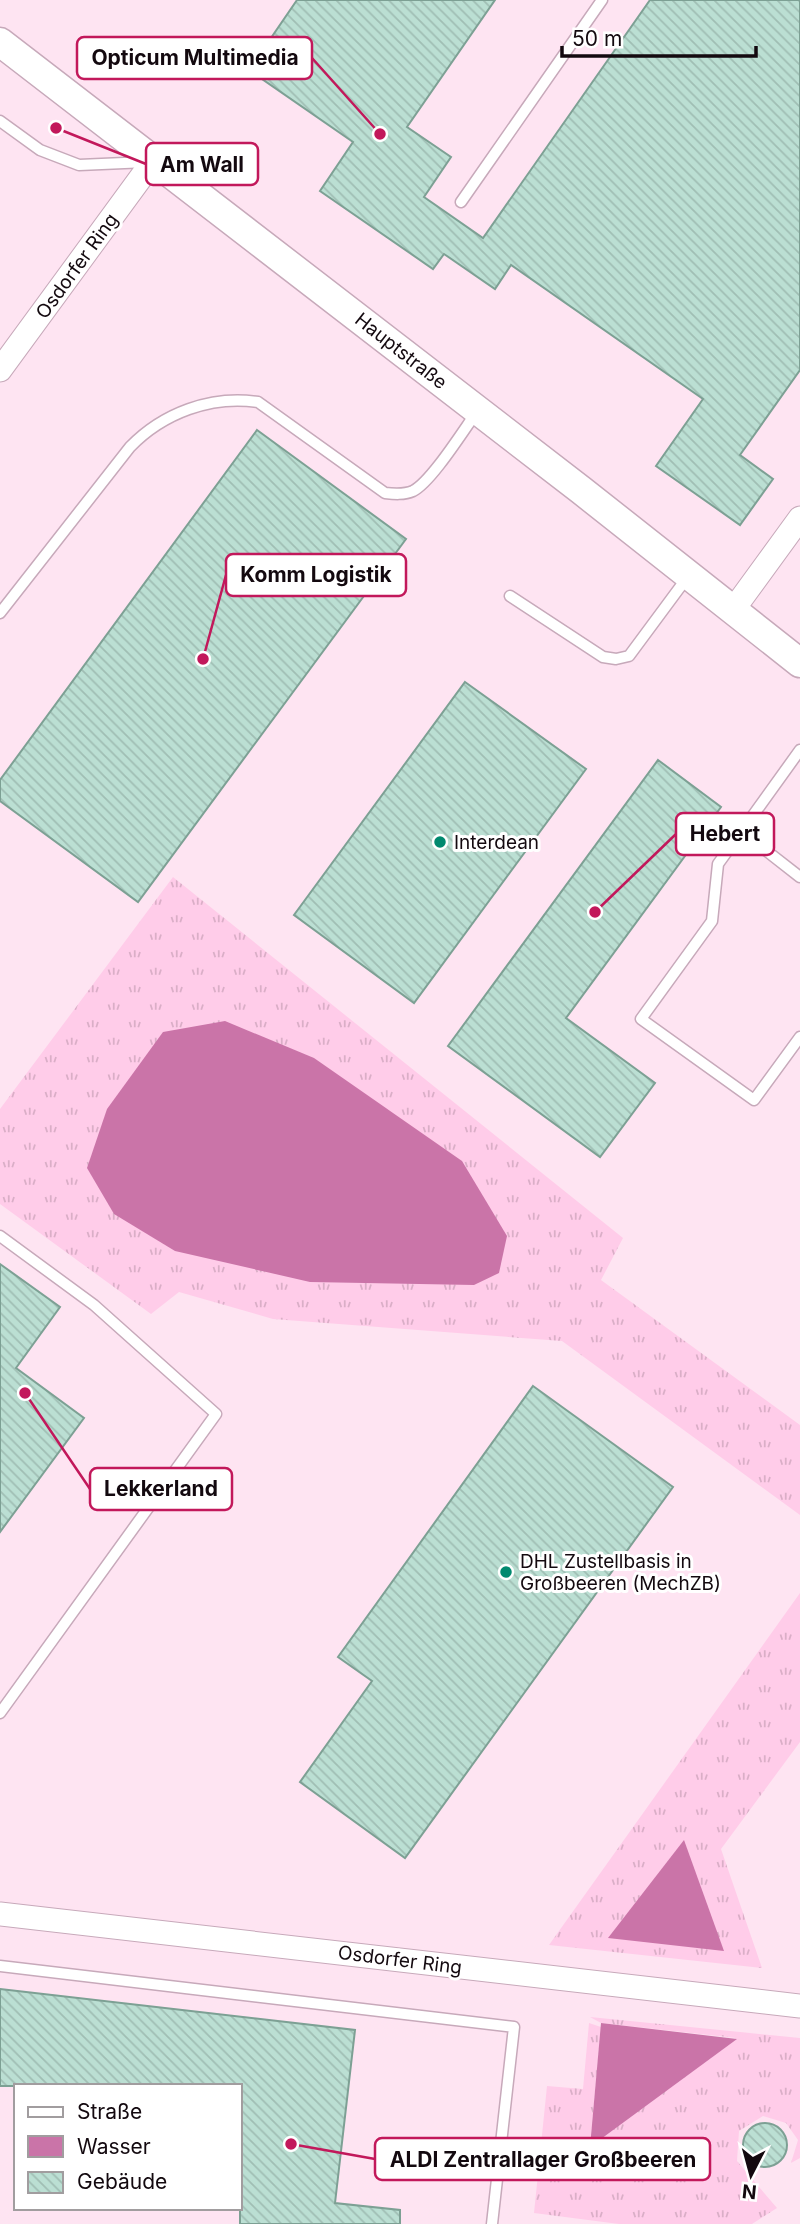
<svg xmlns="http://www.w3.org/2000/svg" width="800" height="2224" font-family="Inter,sans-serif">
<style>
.grass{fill:url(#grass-tufts)}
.water{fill:#ca74a8}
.building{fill:url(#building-back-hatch);stroke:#7da094;stroke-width:2}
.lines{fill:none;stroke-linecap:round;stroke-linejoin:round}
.service-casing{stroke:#c7a9ba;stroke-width:13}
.minor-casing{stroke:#c7a9ba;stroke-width:25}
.tertiary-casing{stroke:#c7a9ba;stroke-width:31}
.service{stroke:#fff;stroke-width:10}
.minor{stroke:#fff;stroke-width:23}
.tertiary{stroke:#fff;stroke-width:28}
.poi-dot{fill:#01896f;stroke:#fff;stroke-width:2.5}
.labels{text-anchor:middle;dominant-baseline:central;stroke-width:6;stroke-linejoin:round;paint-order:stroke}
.street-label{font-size:19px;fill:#13090f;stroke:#fff}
.poi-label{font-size:19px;fill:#13090f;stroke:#fff;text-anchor:start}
.leader{fill:none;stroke:#c2185b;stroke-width:2.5}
.callout-dot{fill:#c2185b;stroke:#fff;stroke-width:2.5}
.callout{fill:#fff;stroke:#c2185b;stroke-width:2.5}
.callout-label{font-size:21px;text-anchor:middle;font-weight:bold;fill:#13090f}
</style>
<defs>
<pattern id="grass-tufts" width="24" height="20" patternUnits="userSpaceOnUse" patternTransform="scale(1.75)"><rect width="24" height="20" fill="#ffcce9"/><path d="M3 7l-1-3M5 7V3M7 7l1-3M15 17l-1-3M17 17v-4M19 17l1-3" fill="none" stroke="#daaec7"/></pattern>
<pattern id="building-back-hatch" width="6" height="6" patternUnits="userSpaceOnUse" patternTransform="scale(1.75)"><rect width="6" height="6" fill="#bbdfd3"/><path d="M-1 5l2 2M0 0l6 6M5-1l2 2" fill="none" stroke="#a0beb4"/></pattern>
</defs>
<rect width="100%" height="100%" fill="#fee4f2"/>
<!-- grass -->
<g class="grass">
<polygon points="173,877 623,1238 601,1280 800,1425 800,1515 562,1341 273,1319 179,1292 151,1314 0,1204 0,1109"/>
<polygon points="800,1593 800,1742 721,1849 762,1968 549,1945"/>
<polygon points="590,2017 800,2038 800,2158 791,2163 798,2140 786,2123 763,2116 739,2131 737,2161 777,2208 752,2224 619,2224 534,2213 547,2086 583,2089 589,2023 601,2027 590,2146 736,2038 601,2023"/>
</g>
<!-- water -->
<g class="water">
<polygon points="225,1021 314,1058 462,1161 507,1236 499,1273 474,1285 310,1282 175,1251 114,1214 87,1168 107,1109 163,1032"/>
<polygon points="684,1840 724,1951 608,1938"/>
<polygon points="601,2023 737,2039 590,2147"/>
</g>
<!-- building -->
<g class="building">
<polygon points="297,0 495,0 407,127 451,157 424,197 483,238 650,0 800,0 800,370 740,455 773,479 740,525 656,466 703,399 511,265 495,289 444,254 433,269 320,191 353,142 249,70"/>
<polygon points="257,430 406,539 138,902 0,801 0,780"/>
<polygon points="465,682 586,769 414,1003 294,915"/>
<polygon points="658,760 721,807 566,1018 655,1083 600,1157 448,1046"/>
<polygon points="0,1264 60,1307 16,1368 84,1418 0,1532"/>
<polygon points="533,1386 673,1487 405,1858 300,1782 372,1681 338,1657"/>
<polygon points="0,1989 355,2030 335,2203 400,2210 400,2224 240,2224 240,2086 0,2086"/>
<circle cx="765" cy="2145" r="22"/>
</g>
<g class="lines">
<!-- service casing -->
<g class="service-casing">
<g id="service">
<polyline points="0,121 40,150 79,165 147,162"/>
<polyline points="461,202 602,0"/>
<polyline points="510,596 603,657 616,659 629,656 689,575"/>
<path d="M0,613l130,-166c33,-34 81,-52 128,-45l127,91c9,1 19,2 28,-2 18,-9 50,-60 63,-78"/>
<polyline points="800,750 718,864 712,921 641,1019 754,1100 800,1037"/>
<polyline points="741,831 800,877"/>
<polyline points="0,1236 94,1305 216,1414 0,1713"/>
<polyline points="0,1966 514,2027 492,2224"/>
</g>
</g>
<!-- minor casing -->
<g class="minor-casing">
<g id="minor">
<polyline points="0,370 153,161"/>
<polyline points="733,610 800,518"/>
<polyline points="0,1914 800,2006"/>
</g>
</g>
<!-- tertiary casing -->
<g class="tertiary-casing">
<polyline id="tertiary" points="0,42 581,490 800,663"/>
</g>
<!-- service -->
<use href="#service" class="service"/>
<!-- minor -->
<use href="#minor" class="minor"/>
<!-- tertiary -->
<use href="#tertiary" class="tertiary"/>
</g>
<!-- markers -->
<g class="poi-dot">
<circle cx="440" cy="842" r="7"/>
<circle cx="506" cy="1572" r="7"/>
</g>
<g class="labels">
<!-- street labels -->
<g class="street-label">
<text transform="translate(77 266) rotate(-54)">Osdorfer Ring</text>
<text transform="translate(401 351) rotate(38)">Hauptstraße</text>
<text transform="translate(400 1960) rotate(7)">Osdorfer Ring</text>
</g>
<!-- poi labels -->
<g class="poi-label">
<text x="454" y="842">Interdean</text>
<text x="520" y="1561">DHL Zustellbasis in<tspan x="520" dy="22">Großbeeren (MechZB)</tspan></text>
</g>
</g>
<!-- callouts -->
<path class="leader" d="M380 134L312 58M56 128L146 164M203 659L226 575M595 912L676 834M25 1393L90 1489M291 2144L375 2159"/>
<g class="callout-dot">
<circle cx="380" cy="134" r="7"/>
<circle cx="56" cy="128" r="7"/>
<circle cx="203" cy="659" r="7"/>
<circle cx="595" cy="912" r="7"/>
<circle cx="25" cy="1393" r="7"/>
<circle cx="291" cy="2144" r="7"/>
</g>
<g class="callout">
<rect x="77" y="37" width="235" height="42" rx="7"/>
<rect x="146" y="143" width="112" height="42" rx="7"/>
<rect x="226" y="554" width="180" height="42" rx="7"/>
<rect x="676" y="813" width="98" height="42" rx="7"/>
<rect x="90" y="1468" width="142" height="42" rx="7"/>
<rect x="375" y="2138" width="335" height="42" rx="7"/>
</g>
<g class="callout-label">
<text x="195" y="65">Opticum Multimedia</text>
<text x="202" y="172">Am Wall</text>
<text x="316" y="582">Komm Logistik</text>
<text x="725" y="841">Hebert</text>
<text x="161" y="1496">Lekkerland</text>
<text x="543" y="2167">ALDI Zentrallager Großbeeren</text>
</g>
<!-- legend -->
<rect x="14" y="2084" width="228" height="126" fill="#ffffff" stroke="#a19d9f" stroke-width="2"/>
<rect x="28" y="2107" width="35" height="10" fill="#ffffff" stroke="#a19d9f" stroke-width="2"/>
<text x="77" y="2119" font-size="21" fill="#13090f">Straße</text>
<rect x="28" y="2136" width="35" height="21" fill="#ca74a8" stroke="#a19d9f" stroke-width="2"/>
<text x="77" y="2154" font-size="21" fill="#13090f">Wasser</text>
<rect x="28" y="2172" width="35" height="21" fill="url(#building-back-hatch)" stroke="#a19d9f" stroke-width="2"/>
<text x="77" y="2189" font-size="21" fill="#13090f">Gebäude</text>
<!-- north arrow -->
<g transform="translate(751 2175) rotate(186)" stroke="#ffffff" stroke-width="5" paint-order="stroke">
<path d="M0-5L12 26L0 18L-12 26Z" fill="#13090f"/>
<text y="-10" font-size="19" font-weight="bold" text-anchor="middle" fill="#13090f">N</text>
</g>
<!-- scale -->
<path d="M562 46v10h194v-10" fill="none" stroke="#13090f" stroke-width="3.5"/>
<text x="572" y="46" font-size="21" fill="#13090f" stroke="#ffffff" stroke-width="5" paint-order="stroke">50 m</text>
</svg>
